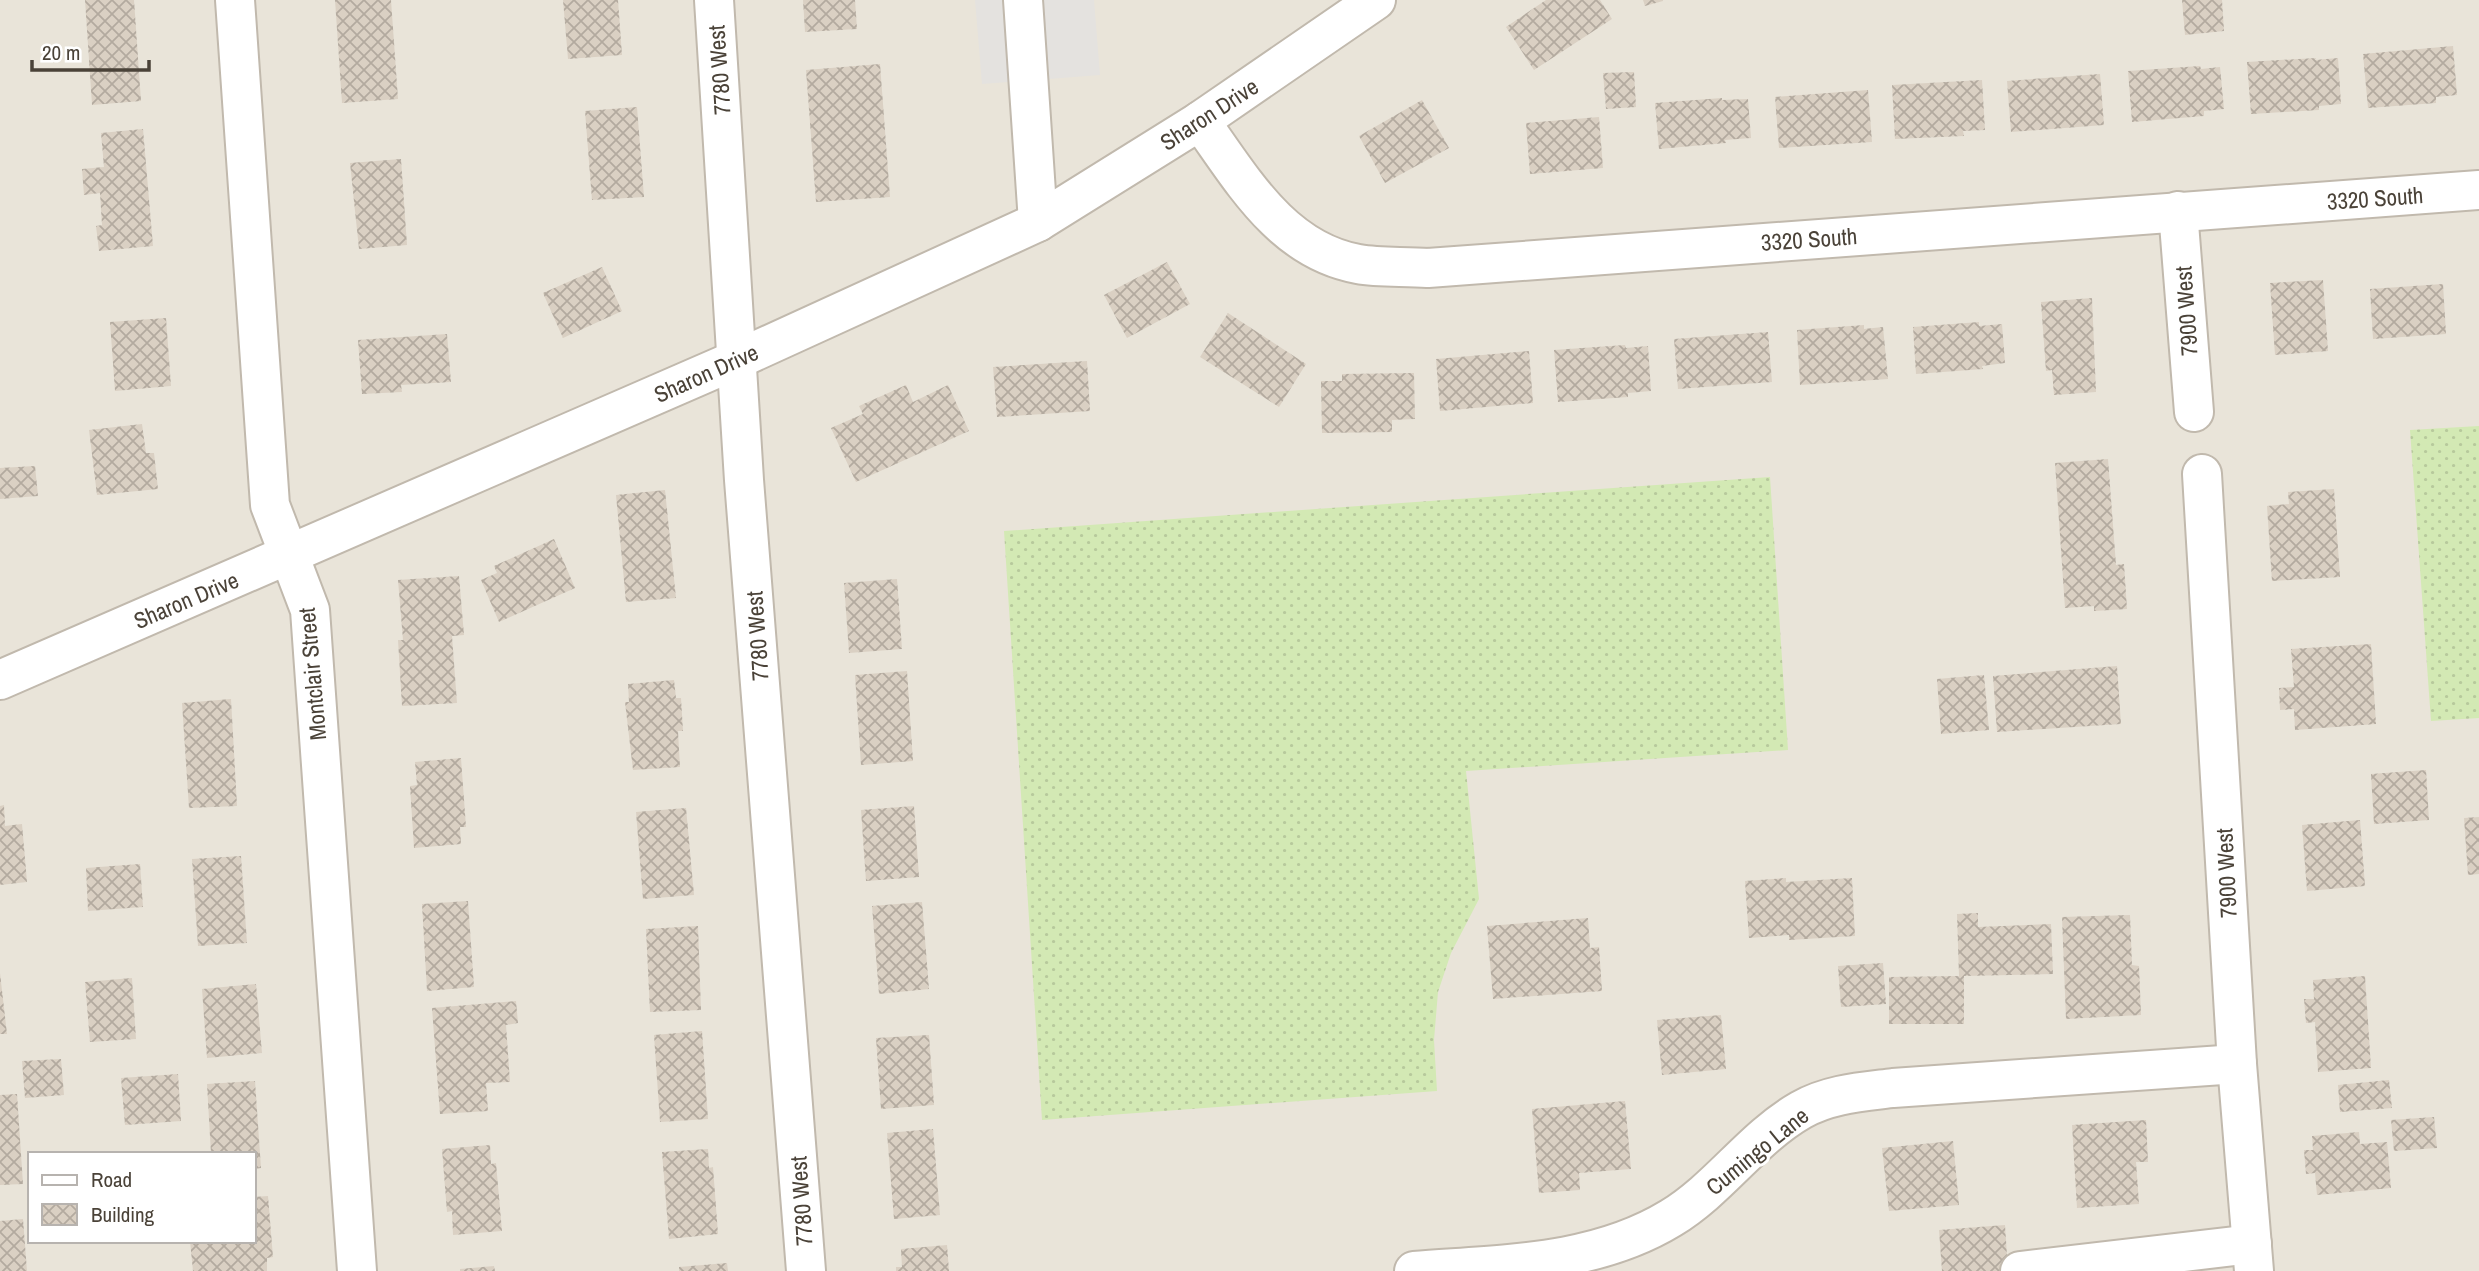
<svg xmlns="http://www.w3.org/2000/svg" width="2479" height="1271" font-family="'Archivo Narrow',sans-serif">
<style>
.residential{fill:#e9e4d9;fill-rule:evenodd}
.grass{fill:url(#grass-dots)}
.parking{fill:#e4e2df}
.building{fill:url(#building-cross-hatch)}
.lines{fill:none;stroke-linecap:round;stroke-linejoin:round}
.minor-casing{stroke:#c1b9ad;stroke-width:42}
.minor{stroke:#fff;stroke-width:38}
.labels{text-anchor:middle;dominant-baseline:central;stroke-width:6;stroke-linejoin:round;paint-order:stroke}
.street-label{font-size:23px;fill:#4a4238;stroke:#fff}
</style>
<defs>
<pattern id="grass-dots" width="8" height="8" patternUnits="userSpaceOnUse" patternTransform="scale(1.75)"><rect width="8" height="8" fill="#d3e9b4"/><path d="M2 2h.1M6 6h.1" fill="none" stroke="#b7c99c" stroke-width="1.8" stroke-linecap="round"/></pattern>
<pattern id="building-cross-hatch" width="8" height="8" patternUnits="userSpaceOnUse" patternTransform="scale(1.75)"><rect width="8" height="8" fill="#dad0c3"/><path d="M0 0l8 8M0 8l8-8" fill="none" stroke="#b3aa9f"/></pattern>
</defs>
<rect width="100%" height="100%" fill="#f5f2eb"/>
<!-- residential -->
<path class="residential" d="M0,0h2479v1271h-2479zM30,1154h224v87h-224z"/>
<!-- grass -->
<g class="grass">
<polygon points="2479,426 2479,718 2431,721 2410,430"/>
<polygon points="1770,477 1788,750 1466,771 1479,899 1451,953 1438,992 1434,1040 1437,1091 1042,1120 1004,531"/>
</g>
<!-- parking -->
<polygon class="parking" points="975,0 1094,0 1100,75 982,84"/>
<!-- building -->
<g class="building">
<polygon points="85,0 134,0 141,101 92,105"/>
<polygon points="335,0 391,0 398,99 342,103"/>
<polygon points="563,0 618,0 622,55 568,59"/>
<polygon points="803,0 855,0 857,29 805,32"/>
<polygon points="1546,0 1600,0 1612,19 1534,70 1506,27"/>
<polygon points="1643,0 1663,0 1663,1 1645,6"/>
<polygon points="2182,0 2222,0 2224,31 2185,35"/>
<polygon points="2453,46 2457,95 2436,97 2436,103 2368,108 2363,54"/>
<polygon points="2316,58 2315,60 2338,58 2341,104 2319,106 2319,110 2251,114 2247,62"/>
<polygon points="880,64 890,197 816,202 806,70"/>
<polygon points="2200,66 2201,69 2220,67 2224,109 2204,111 2204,116 2132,122 2128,71"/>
<polygon points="1634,72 1636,107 1606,109 1603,73"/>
<polygon points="2100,74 2104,125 2011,132 2007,81"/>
<polygon points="1982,80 1985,130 1963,131 1964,136 1895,139 1892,85"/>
<polygon points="1868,90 1872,142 1779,148 1775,97"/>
<polygon points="1722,98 1722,100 1748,99 1751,138 1725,140 1726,143 1659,149 1655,103"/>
<polygon points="1422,100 1449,148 1385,183 1359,136"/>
<polygon points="637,107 644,197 592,200 585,111"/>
<polygon points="1599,117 1603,168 1530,174 1526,123"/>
<polygon points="143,129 153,246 99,251 96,226 102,225 100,193 84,195 82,169 104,167 101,133"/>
<polygon points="401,159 407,245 359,249 350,163"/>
<polygon points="1167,262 1190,304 1127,338 1104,295"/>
<polygon points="602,267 622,311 563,338 543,293"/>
<polygon points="2323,280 2328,351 2275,355 2270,283"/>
<polygon points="2443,284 2446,334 2373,339 2370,289"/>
<polygon points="2092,298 2096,392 2054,395 2052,370 2046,371 2041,302"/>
<polygon points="1228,313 1306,364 1279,407 1200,357"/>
<polygon points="166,318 171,386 115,391 110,322"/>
<polygon points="1979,322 1979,326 2002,324 2005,363 1982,366 1983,369 1916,374 1913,327"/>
<polygon points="1864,325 1864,329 1883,327 1888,379 1800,385 1797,330"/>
<polygon points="1768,332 1772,382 1678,389 1674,339"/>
<polygon points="447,334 451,382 401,385 402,392 362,394 358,340"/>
<polygon points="1625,345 1626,348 1648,346 1651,391 1628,393 1628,397 1558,402 1554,350"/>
<polygon points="1529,351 1533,403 1440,411 1436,359"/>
<polygon points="1087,361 1090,411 997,417 993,367"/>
<polygon points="1414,373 1415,419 1392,420 1392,432 1322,433 1321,381 1342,381 1342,374"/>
<polygon points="906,385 913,402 948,385 969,431 856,482 831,428 863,414 859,406"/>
<polygon points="142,424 146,453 154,453 158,489 97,495 89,430"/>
<polygon points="2108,459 2116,565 2124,564 2127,609 2094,611 2094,606 2065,608 2055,463"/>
<polygon points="35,466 38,496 0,499 0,468"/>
<polygon points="2334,489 2340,577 2272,581 2267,506 2289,504 2288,492"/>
<polygon points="665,490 676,598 626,602 616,495"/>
<polygon points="554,539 575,588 499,622 481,580 497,573 494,566"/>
<polygon points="459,576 464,635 452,636 457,703 402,706 398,640 403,640 398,580"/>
<polygon points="897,579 902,649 849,653 844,583"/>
<polygon points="2371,644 2376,724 2295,730 2294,709 2280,710 2279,688 2294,687 2291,649"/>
<polygon points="2117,666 2121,724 1997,732 1993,676"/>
<polygon points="907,671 913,761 861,765 855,675"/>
<polygon points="1984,675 1989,730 1941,734 1937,679"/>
<polygon points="674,680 676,698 681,698 683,731 678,731 680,767 633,770 625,702 629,702 628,684"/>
<polygon points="231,699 237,806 189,808 182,703"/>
<polygon points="461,758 466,827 460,827 461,844 414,848 410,786 417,785 415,762"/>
<polygon points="2426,770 2429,820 2374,824 2371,774"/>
<polygon points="4,805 5,826 22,824 27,882 0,885 0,806"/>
<polygon points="914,806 919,877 866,881 861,810"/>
<polygon points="686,808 694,895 643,899 636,812"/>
<polygon points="2479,817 2479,874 2468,875 2464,818"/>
<polygon points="2360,820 2365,886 2307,891 2302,825"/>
<polygon points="241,856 247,943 198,946 192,859"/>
<polygon points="140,864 143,907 88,911 86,868"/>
<polygon points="1786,878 1786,882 1852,878 1855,936 1789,940 1789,935 1749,938 1745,881"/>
<polygon points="468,901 474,987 427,991 422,904"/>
<polygon points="922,902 929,989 879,994 872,906"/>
<polygon points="1978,913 1978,927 2051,924 2053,974 1964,976 1964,1024 1889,1024 1889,977 1959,976 1957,914"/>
<polygon points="2130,915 2132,965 2139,966 2141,1015 2066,1019 2062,917"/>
<polygon points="1588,918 1590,948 1599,947 1602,991 1493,999 1487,926"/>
<polygon points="698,926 701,1010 650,1012 646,929"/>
<polygon points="1883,963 1886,1004 1841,1007 1838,966"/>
<polygon points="0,973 7,1034 0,1034"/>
<polygon points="2365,976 2371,1068 2318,1072 2315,1022 2306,1023 2304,999 2314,999 2313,980"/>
<polygon points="132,978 136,1039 90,1042 85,982"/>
<polygon points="256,984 262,1053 207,1058 202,989"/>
<polygon points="516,1001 518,1023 506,1025 510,1082 486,1083 488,1111 440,1114 432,1008"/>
<polygon points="1721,1015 1726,1069 1662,1075 1657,1020"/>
<polygon points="702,1031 708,1119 660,1122 654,1035"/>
<polygon points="929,1035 934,1105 881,1109 876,1038"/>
<polygon points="61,1059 64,1095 25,1098 22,1061"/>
<polygon points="178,1074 181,1121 125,1125 121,1078"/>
<polygon points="2389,1080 2392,1108 2340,1112 2338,1085"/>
<polygon points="255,1081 261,1168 254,1169 254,1154 211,1154 207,1084"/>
<polygon points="17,1094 23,1184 0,1185 0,1095"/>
<polygon points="1625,1101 1631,1169 1579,1173 1580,1190 1539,1193 1532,1109"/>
<polygon points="2434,1117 2437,1148 2394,1151 2391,1120"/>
<polygon points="2146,1120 2148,1162 2136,1162 2139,1204 2077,1208 2072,1125"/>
<polygon points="933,1129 940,1215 894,1219 887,1133"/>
<polygon points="2359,1132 2360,1144 2387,1142 2391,1188 2317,1195 2315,1173 2306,1174 2304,1150 2313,1150 2312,1136"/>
<polygon points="1953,1141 1959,1205 1889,1211 1882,1148"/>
<polygon points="490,1145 491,1164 496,1163 502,1231 453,1235 452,1211 447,1212 442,1149"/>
<polygon points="708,1149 709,1168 713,1167 718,1234 669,1239 662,1152"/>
<polygon points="268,1196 273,1257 267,1258 267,1271 193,1271 190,1241 254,1241 254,1197"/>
<polygon points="23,1219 27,1271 0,1271 0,1221"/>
<polygon points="2005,1225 2008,1271 1942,1271 1939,1230"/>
<polygon points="947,1245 949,1271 896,1271 896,1267 902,1267 901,1249"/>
<polygon points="727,1263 728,1271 679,1271 679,1267"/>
<polygon points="494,1266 495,1271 460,1271 460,1269"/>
</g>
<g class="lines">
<!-- minor casing -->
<g class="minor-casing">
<g id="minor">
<polyline points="235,0 270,505 310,610 357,1271"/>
<polyline points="714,0 744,480 806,1271"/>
<polyline points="1023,0 1038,222"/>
<path d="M1200,121c42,58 81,129 158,143 22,4 47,2 70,4l1051,-78"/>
<polyline points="2178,211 2194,412"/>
<polyline points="2202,474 2237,1064 2254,1271"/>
<polyline points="0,680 738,359 1038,222 1200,121 1376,0"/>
<path d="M1414,1271c87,-7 180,-6 257,-53 48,-29 81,-80 130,-108 28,-16 60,-18 92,-22l344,-24"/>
<polyline points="2020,1271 2252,1244"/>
</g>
</g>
<!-- minor -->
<use href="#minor" class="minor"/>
</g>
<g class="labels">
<!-- street labels -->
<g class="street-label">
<text transform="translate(719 70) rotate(-94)">7780 West</text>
<text transform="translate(1209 114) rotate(-33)">Sharon Drive</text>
<text transform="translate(2375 198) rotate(-4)">3320 South</text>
<text transform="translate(1809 239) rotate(-4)">3320 South</text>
<text transform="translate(2186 311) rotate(-94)">7900 West</text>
<text transform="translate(706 373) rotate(-24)">Sharon Drive</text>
<text transform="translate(186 600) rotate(-23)">Sharon Drive</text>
<text transform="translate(757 636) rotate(-94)">7780 West</text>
<text transform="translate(312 674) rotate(-95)">Montclair Street</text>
<text transform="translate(2226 873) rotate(-93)">7900 West</text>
<text transform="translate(1757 1151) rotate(-39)">Cumingo Lane</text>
<text transform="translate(801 1201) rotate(-94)">7780 West</text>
</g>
</g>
<!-- legend -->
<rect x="28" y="1152" width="228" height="91" fill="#ffffff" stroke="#b7b3af" stroke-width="2"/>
<rect x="42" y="1175" width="35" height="10" fill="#ffffff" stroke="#b7b3af" stroke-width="2"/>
<text x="91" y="1187" font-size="21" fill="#4a4238">Road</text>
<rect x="42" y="1204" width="35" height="21" fill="url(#building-cross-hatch)" stroke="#b7b3af" stroke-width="2"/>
<text x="91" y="1222" font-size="21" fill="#4a4238">Building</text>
<!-- scale -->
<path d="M32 60v10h117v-10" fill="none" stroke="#4a4238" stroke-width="3.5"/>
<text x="42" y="60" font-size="21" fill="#4a4238" stroke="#ffffff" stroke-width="5" paint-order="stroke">20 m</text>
</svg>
